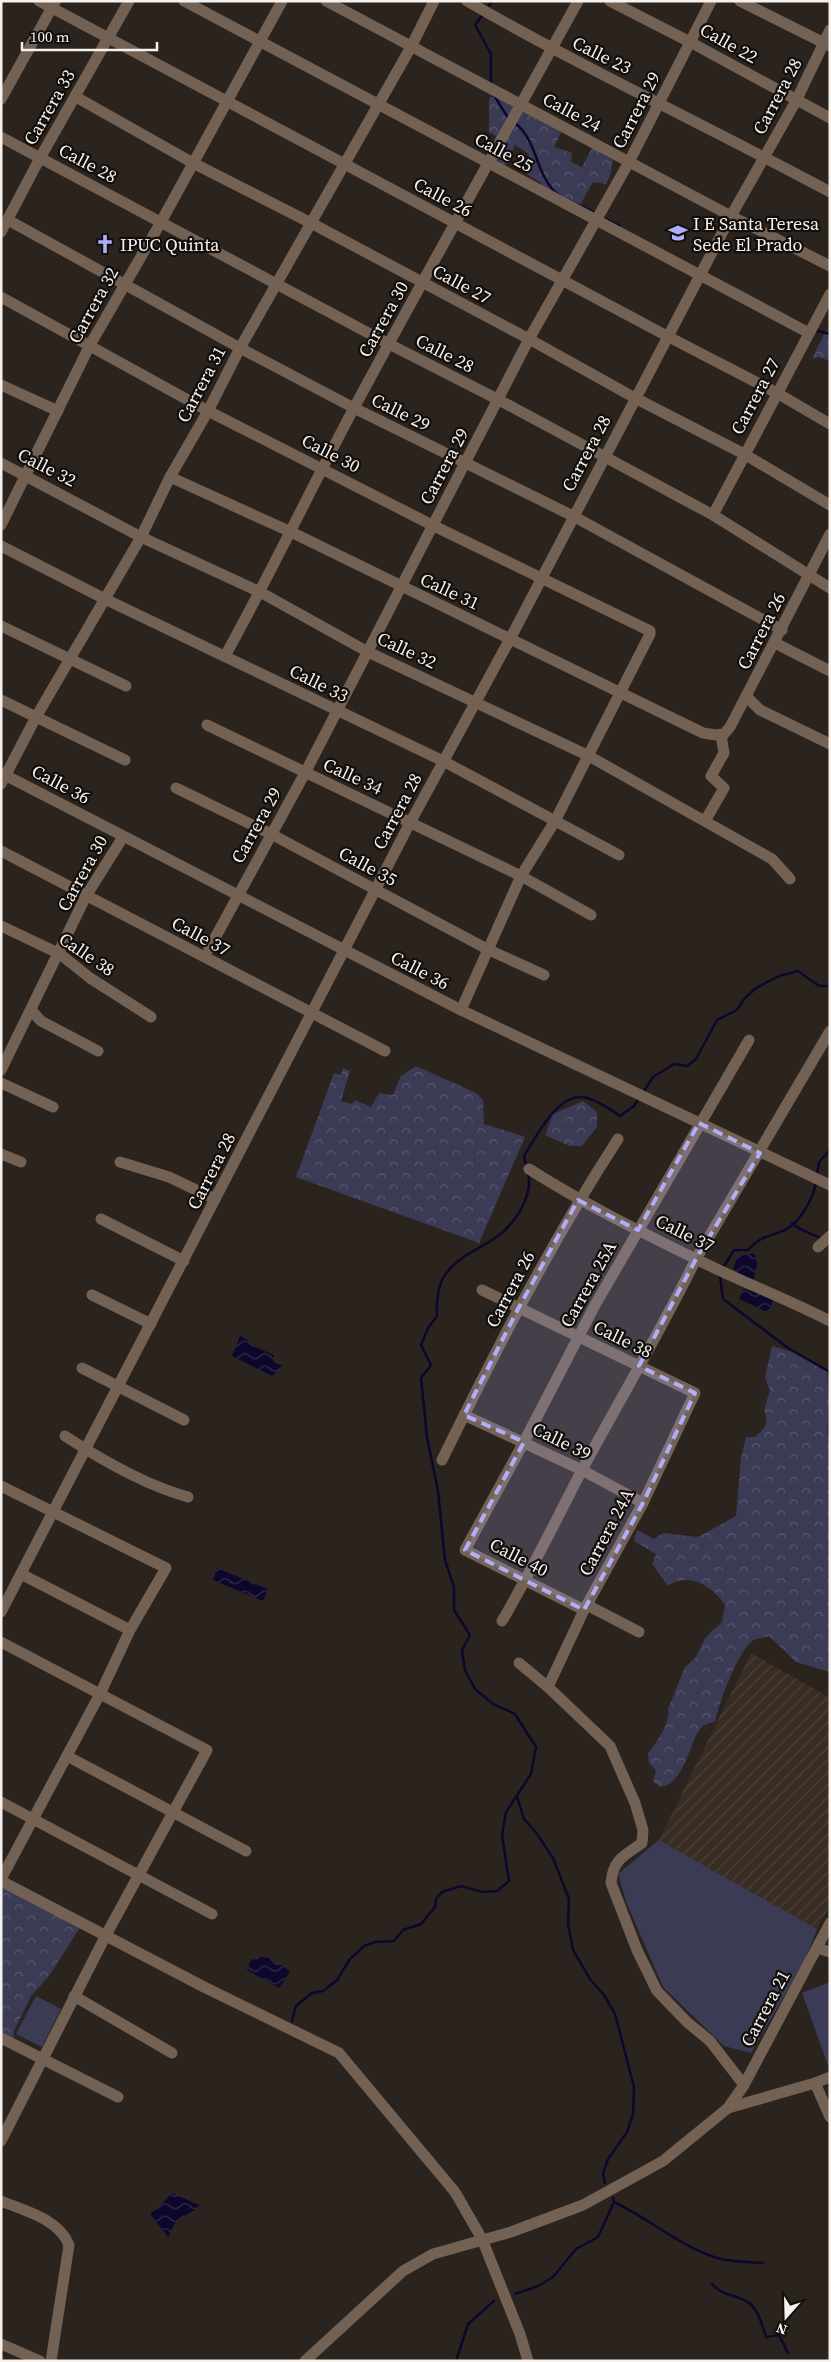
<svg xmlns="http://www.w3.org/2000/svg" width="831" height="2362" font-family="'Source Serif 4',serif">
<style>
.industrial{fill:url(#industrial-furrows)}
.green{fill:#3b3b56}
.forest{fill:url(#forest-crowns)}
.water{fill:url(#water-waves)}
.lines{fill:none;stroke-linecap:round;stroke-linejoin:round}
.stream{stroke:#0e072c;stroke-width:2.5}
.minor{stroke:#736153;stroke-width:11}
.marked{fill:#b0aefa;fill-opacity:0.2;stroke:#b0aefa;stroke-width:4;stroke-dasharray:10 6;stroke-linejoin:round}
.labels{text-anchor:middle;dominant-baseline:central;stroke-width:4.5;stroke-linejoin:round;paint-order:stroke}
.street-label{font-size:18px;fill:#f6f1ed;stroke:#110e0b}
.poi-label{font-size:18px;fill:#f6f1ed;stroke:#110e0b;text-anchor:start}
</style>
<defs>
<pattern id="industrial-furrows" width="10" height="10" patternUnits="userSpaceOnUse" patternTransform="scale(1.25)"><rect width="10" height="10" fill="#392c23"/><path d="M-1 1l2-2M0 10L10 0M9 11l2-2" fill="none" stroke="#4c4138"/></pattern>
<pattern id="forest-crowns" width="20" height="18" patternUnits="userSpaceOnUse" patternTransform="scale(1.25)"><rect width="20" height="18" fill="#3b3b56"/><path d="M2 6a3 3 0 1 1 6 0M12 15a3 3 0 1 1 6 0" fill="none" stroke="#58586f"/></pattern>
<pattern id="water-waves" width="16" height="10" patternUnits="userSpaceOnUse" patternTransform="scale(1.25)"><rect width="16" height="10" fill="#0e072c"/><path d="M0 5q4-4 8 0t8 0" fill="none" stroke="#322c4b"/></pattern>
</defs>
<rect width="100%" height="100%" fill="#2b241e"/>
<!-- industrial -->
<polygon class="industrial" points="751,1653 830,1698 830,1905 817,1929 659,1840"/>
<!-- green -->
<g class="green">
<polygon points="659,1840 817,1929 804,1962 751,2053 724,2046 663,1987 627,1904 618,1874"/>
<polygon points="830,1982 830,2067 829,2068 802,1993"/>
<polygon points="36,1996 61,2009 42,2047 16,2034"/>
</g>
<!-- forest -->
<g class="forest">
<polygon points="497,95 563,129 554,147 572,153 571,162 582,167 592,148 613,160 610,176 606,184 593,182 580,205 542,188 541,183 522,171 529,154 515,145 504,169 492,163 496,136 489,132 489,98"/>
<polygon points="826,330 830,334 830,361 819,357 812,359"/>
<polygon points="416,1066 476,1093 483,1100 484,1124 525,1137 479,1243 296,1177 334,1073 341,1075 343,1068 350,1071 341,1101 352,1104 355,1100 371,1107 379,1093 393,1095 401,1076"/>
<polygon points="583,1101 597,1112 597,1127 582,1146 570,1146 545,1135 553,1114"/>
<path d="M772,1346l20,6 35,20 2,33 -2,25 3,15v227l-34,-10 -27,-26c-5,2 -14,2 -18,6 -15,14 -31,59 -36,79 -4,2 -11,3 -14,7 -13,16 -16,56 -41,59l-7,-6 3,-11 -7,-7 -1,-10c9,-10 23,-31 20,-44l17,-42 11,-10 9,-19 17,-16 3,-17c-12,-19 -37,-34 -57,-19l-16,-22 4,-10 -22,-13 3,-11 17,9 9,-6 35,4 38,-21 5,-58 5,-21h9c9,-8 15,-14 9,-27l6,-20 -5,-12z"/>
<polygon points="1,1887 81,1926 49,1976 31,1996 14,2031 13,2044 1,2038"/>
</g>
<!-- water -->
<g class="water">
<polygon points="744,1254 755,1254 757,1264 753,1282 733,1270 737,1257"/>
<polygon points="743,1289 774,1295 771,1308 765,1311 739,1299"/>
<polygon points="240,1336 248,1340 249,1344 274,1355 273,1362 283,1366 272,1376 232,1356"/>
<polygon points="217,1568 268,1589 263,1601 213,1580"/>
<polygon points="262,1957 269,1958 275,1965 282,1965 290,1972 279,1988 247,1970 252,1958"/>
<polygon points="172,2193 201,2206 176,2221 168,2237 150,2214 159,2207"/>
</g>
<g class="lines">
<!-- stream -->
<g class="stream">
<polyline points="487,9 492,1"/>
<polyline points="484,13 475,25 491,54 491,85"/>
<polyline points="494,95 508,118"/>
<path d="M515,123c22,17 20,48 39,68 7,8 31,16 41,22"/>
<polyline points="602,217 620,226"/>
<polyline points="814,330 830,334"/>
<polyline points="642,1094 653,1077 674,1064 687,1066 696,1059 717,1020 737,1010 744,999 756,988 779,976 798,971 819,986 830,986"/>
<path d="M526,1166l-2,-10c11,-17 32,-61 58,-59 12,1 28,12 38,19l14,-10 5,-8"/>
<polyline points="817,1175 819,1162 830,1150"/>
<path d="M792,1223c9,9 20,10 31,16"/>
<path d="M723,1268l11,-18h14c12,-14 21,-13 37,-20 15,-7 28,-32 31,-47"/>
<polyline points="720,1276 723,1299 788,1348 830,1372"/>
<polyline points="517,1797 524,1819 535,1831 553,1858 569,1899 568,1924 573,1950 590,1979 604,1995 615,2014 634,2087 633,2114 627,2132 608,2159 603,2174 605,2183"/>
<path d="M292,2021l4,-15 16,-13 11,-2 14,-11 13,-21 14,-13 11,-4 19,-1 9,-11 18,-6 14,-17 1,-8 6,-7 19,-6 21,6 15,-1 12,-10 -7,-46 4,-23 25,-38 5,-27 -21,-33 -22,-10 -18,-15 -10,-19 -3,-20 8,-15 -16,-25v-23l-9,-27 -7,-69 -11,-54 -6,-59 10,-13 -10,-20 7,-17 9,-12c-1,-14 1,-33 10,-44 15,-19 39,-25 56,-40 15,-14 30,-38 25,-58"/>
<path d="M614,2202c36,17 65,44 103,56 14,4 32,4 46,5"/>
<path d="M712,2284c12,12 17,9 32,16 13,5 18,24 22,37l13,-2 9,18"/>
<polyline points="515,2294 538,2286 553,2277 576,2249 598,2237 614,2202 613,2198"/>
<polyline points="456,2361 468,2324 494,2301"/>
</g>
<!-- minor -->
<g class="minor">
<polyline points="39,1 667,336 777,393 830,424"/>
<polyline points="184,1 809,333"/>
<polyline points="326,1 731,216 830,266"/>
<path d="M467,1c118,68 242,126 363,191"/>
<polyline points="610,1 690,42 830,118"/>
<polyline points="740,1 830,46"/>
<polyline points="76,97 193,163 311,223 529,339 635,398 744,454 830,505"/>
<polyline points="1,99 55,2"/>
<polyline points="1,137 389,344 499,400 713,515 830,588"/>
<polyline points="8,220 240,348 354,408 573,516 782,630"/>
<polyline points="1,232 40,158 129,1"/>
<polyline points="1,297 208,411 432,525 650,631 650,634 555,821 521,876 461,1010"/>
<polyline points="1,385 58,411"/>
<polyline points="1,463 141,537 260,592 368,652 587,755 772,859 790,879"/>
<polyline points="170,477 291,532 703,733 716,735 724,734 730,727 830,534"/>
<polyline points="713,515 830,294"/>
<polyline points="1,525 90,345 161,222 282,1"/>
<polyline points="1,546 105,599 443,761 619,855"/>
<polyline points="1,626 126,686"/>
<polyline points="775,643 830,671"/>
<path d="M225,656c45,-81 85,-166 129,-248 73,-136 149,-271 224,-407"/>
<polyline points="746,696 760,710 830,744"/>
<polyline points="1,700 125,760"/>
<polyline points="207,725 521,876 591,915"/>
<polyline points="1,773 461,1010 830,1185"/>
<polyline points="1,784 36,717 141,537 170,477 208,411 240,348 411,47 434,1"/>
<polyline points="176,788 271,834 489,950 544,975"/>
<polyline points="705,821 724,788 711,776 724,753 721,735"/>
<polyline points="1,851 385,1051"/>
<polyline points="1,926 60,954 90,978 151,1017"/>
<polyline points="209,949 305,773 529,339 629,162 711,1"/>
<polyline points="31,1010 41,1021 98,1051"/>
<polyline points="1,1070 86,896 123,837"/>
<polyline points="1,1083 53,1107"/>
<polyline points="1,1154 21,1162"/>
<polyline points="120,1162 169,1177 215,1199"/>
<path d="M529,1169c55,35 114,64 173,93 42,21 86,37 128,59"/>
<polyline points="101,1219 184,1261"/>
<polyline points="818,1247 830,1236"/>
<polyline points="482,1290 695,1393 643,1503 584,1610 548,1687"/>
<polyline points="92,1295 151,1324"/>
<polyline points="82,1368 184,1420"/>
<polyline points="464,1415 582,1470 643,1503"/>
<path d="M65,1436c38,25 80,49 123,61"/>
<path d="M442,1460c54,-110 109,-218 176,-321"/>
<polyline points="1,1486 166,1568 130,1630 100,1694 1,1879"/>
<polyline points="21,1574 130,1630"/>
<polyline points="587,1605 639,1632"/>
<polyline points="584,1610 465,1550 524,1442 595,1305 749,1040"/>
<polyline points="1,1612 411,821 510,639 731,216 796,101 830,30"/>
<path d="M502,1621c29,-49 54,-101 80,-151 38,-71 79,-139 114,-211l134,-228"/>
<polyline points="1,1642 207,1750 106,1935 1,2141"/>
<path d="M519,1663l29,24 62,59 25,57 8,27 -1,13c-18,13 -29,16 -31,40l26,67 20,41 30,31 23,19 34,44"/>
<polyline points="67,1756 246,1851"/>
<polyline points="1,1802 212,1914"/>
<polyline points="1,1881 204,1987 339,2053 455,2192 482,2239 520,2334 528,2361"/>
<polyline points="817,1948 830,1952"/>
<polyline points="74,1996 172,2053"/>
<polyline points="1,2038 118,2097"/>
<polyline points="815,2083 830,2117"/>
<polyline points="728,2108 744,2085 830,1923"/>
<path d="M1,2201c24,10 58,18 68,44l-18,116"/>
<polyline points="1,2344 40,2361"/>
<polyline points="305,2361 403,2271 433,2254 511,2232 583,2205 663,2161 728,2108 815,2083 830,2077"/>
</g>
</g>
<!-- marked area -->
<path class="marked" d="M699,1123l61,30 -64,106 -57,107 56,27 -52,110 -59,107 -119,-60 59,-108 -60,-27 54,-106 60,-109 60,30z"/>
<!-- icons -->
<defs>
<g id="school-bare" transform="scale(1.5)"><path d="M0-5L7-2L0 1L-7-2ZM-4 1L0 2.5L4 1V4Q0 6-4 4Z" fill="#b0aefa" stroke="#110e0b" stroke-width="2.5" paint-order="stroke"/></g>
<g id="church-bare" transform="scale(1.5)"><path d="M-1.2-6h2.4v3.5h3.3v2.4h-3.3V6h-2.4V-.1h-3.3v-2.4h3.3Z" fill="#b0aefa" stroke="#110e0b" stroke-width="2.5" paint-order="stroke"/></g>
</defs>
<g fill-rule="evenodd">
<use href="#school-bare" x="678" y="233"/>
<use href="#church-bare" x="105" y="244"/>
</g>
<g class="labels">
<!-- street labels -->
<g class="street-label">
<text transform="translate(729 43) rotate(29)">Calle 22</text>
<text transform="translate(602 55) rotate(26)">Calle 23</text>
<text transform="translate(777 96) rotate(-62)">Carrera 28</text>
<text transform="translate(49 107) rotate(-60)">Carrera 33</text>
<text transform="translate(636 110) rotate(-63)">Carrera 29</text>
<text transform="translate(572 112) rotate(28)">Calle 24</text>
<text transform="translate(504 152) rotate(28)">Calle 25</text>
<text transform="translate(88 163) rotate(28)">Calle 28</text>
<text transform="translate(443 197) rotate(28)">Calle 26</text>
<text transform="translate(462 284) rotate(28)">Calle 27</text>
<text transform="translate(93 305) rotate(-61)">Carrera 32</text>
<text transform="translate(383 319) rotate(-61)">Carrera 30</text>
<text transform="translate(445 353) rotate(27)">Calle 28</text>
<text transform="translate(201 384) rotate(-62)">Carrera 31</text>
<text transform="translate(755 396) rotate(-62)">Carrera 27</text>
<text transform="translate(401 412) rotate(26)">Calle 29</text>
<text transform="translate(331 453) rotate(27)">Calle 30</text>
<text transform="translate(586 453) rotate(-62)">Carrera 28</text>
<text transform="translate(444 466) rotate(-62)">Carrera 29</text>
<text transform="translate(47 467) rotate(27)">Calle 32</text>
<text transform="translate(450 591) rotate(25)">Calle 31</text>
<text transform="translate(761 631) rotate(-63)">Carrera 26</text>
<text transform="translate(407 650) rotate(25)">Calle 32</text>
<text transform="translate(319 683) rotate(26)">Calle 33</text>
<text transform="translate(353 776) rotate(25)">Calle 34</text>
<text transform="translate(61 784) rotate(28)">Calle 36</text>
<text transform="translate(397 811) rotate(-62)">Carrera 28</text>
<text transform="translate(256 825) rotate(-61)">Carrera 29</text>
<text transform="translate(368 866) rotate(28)">Calle 35</text>
<text transform="translate(82 873) rotate(-61)">Carrera 30</text>
<text transform="translate(201 936) rotate(28)">Calle 37</text>
<text transform="translate(87 954) rotate(34)">Calle 38</text>
<text transform="translate(420 970) rotate(27)">Calle 36</text>
<text transform="translate(211 1171) rotate(-63)">Carrera 28</text>
<text transform="translate(685 1233) rotate(26)">Calle 37</text>
<text transform="translate(588 1284) rotate(-61)">Carrera 25A</text>
<text transform="translate(510 1289) rotate(-62)">Carrera 26</text>
<text transform="translate(623 1339) rotate(26)">Calle 38</text>
<text transform="translate(562 1441) rotate(26)">Calle 39</text>
<text transform="translate(606 1532) rotate(-62)">Carrera 24A</text>
<text transform="translate(519 1557) rotate(27)">Calle 40</text>
<text transform="translate(765 2008) rotate(-62)">Carrera 21</text>
</g>
<!-- poi labels -->
<g class="poi-label">
<text x="693" y="223">I E Santa Teresa<tspan x="693" dy="21">Sede El Prado</tspan></text>
<text x="120" y="244">IPUC Quinta</text>
</g>
</g>
<!-- border -->
<rect width="831" height="2362" fill="none" stroke="#f6f1ed" stroke-width="5"/>
<!-- north arrow -->
<g transform="translate(786 2317) rotate(200)" stroke="#110e0b" stroke-width="4" paint-order="stroke">
<path d="M0-4L9 19L0 12L-9 19Z" fill="#f6f1ed"/>
<text y="-8" font-size="14" font-weight="bold" text-anchor="middle" fill="#f6f1ed">N</text>
</g>
<!-- scale -->
<path d="M22 42v8h135v-8" fill="none" stroke="#f6f1ed" stroke-width="2.5"/>
<text x="30" y="42" font-size="15" fill="#f6f1ed" stroke="#110e0b" stroke-width="4" paint-order="stroke">100 m</text>
</svg>
